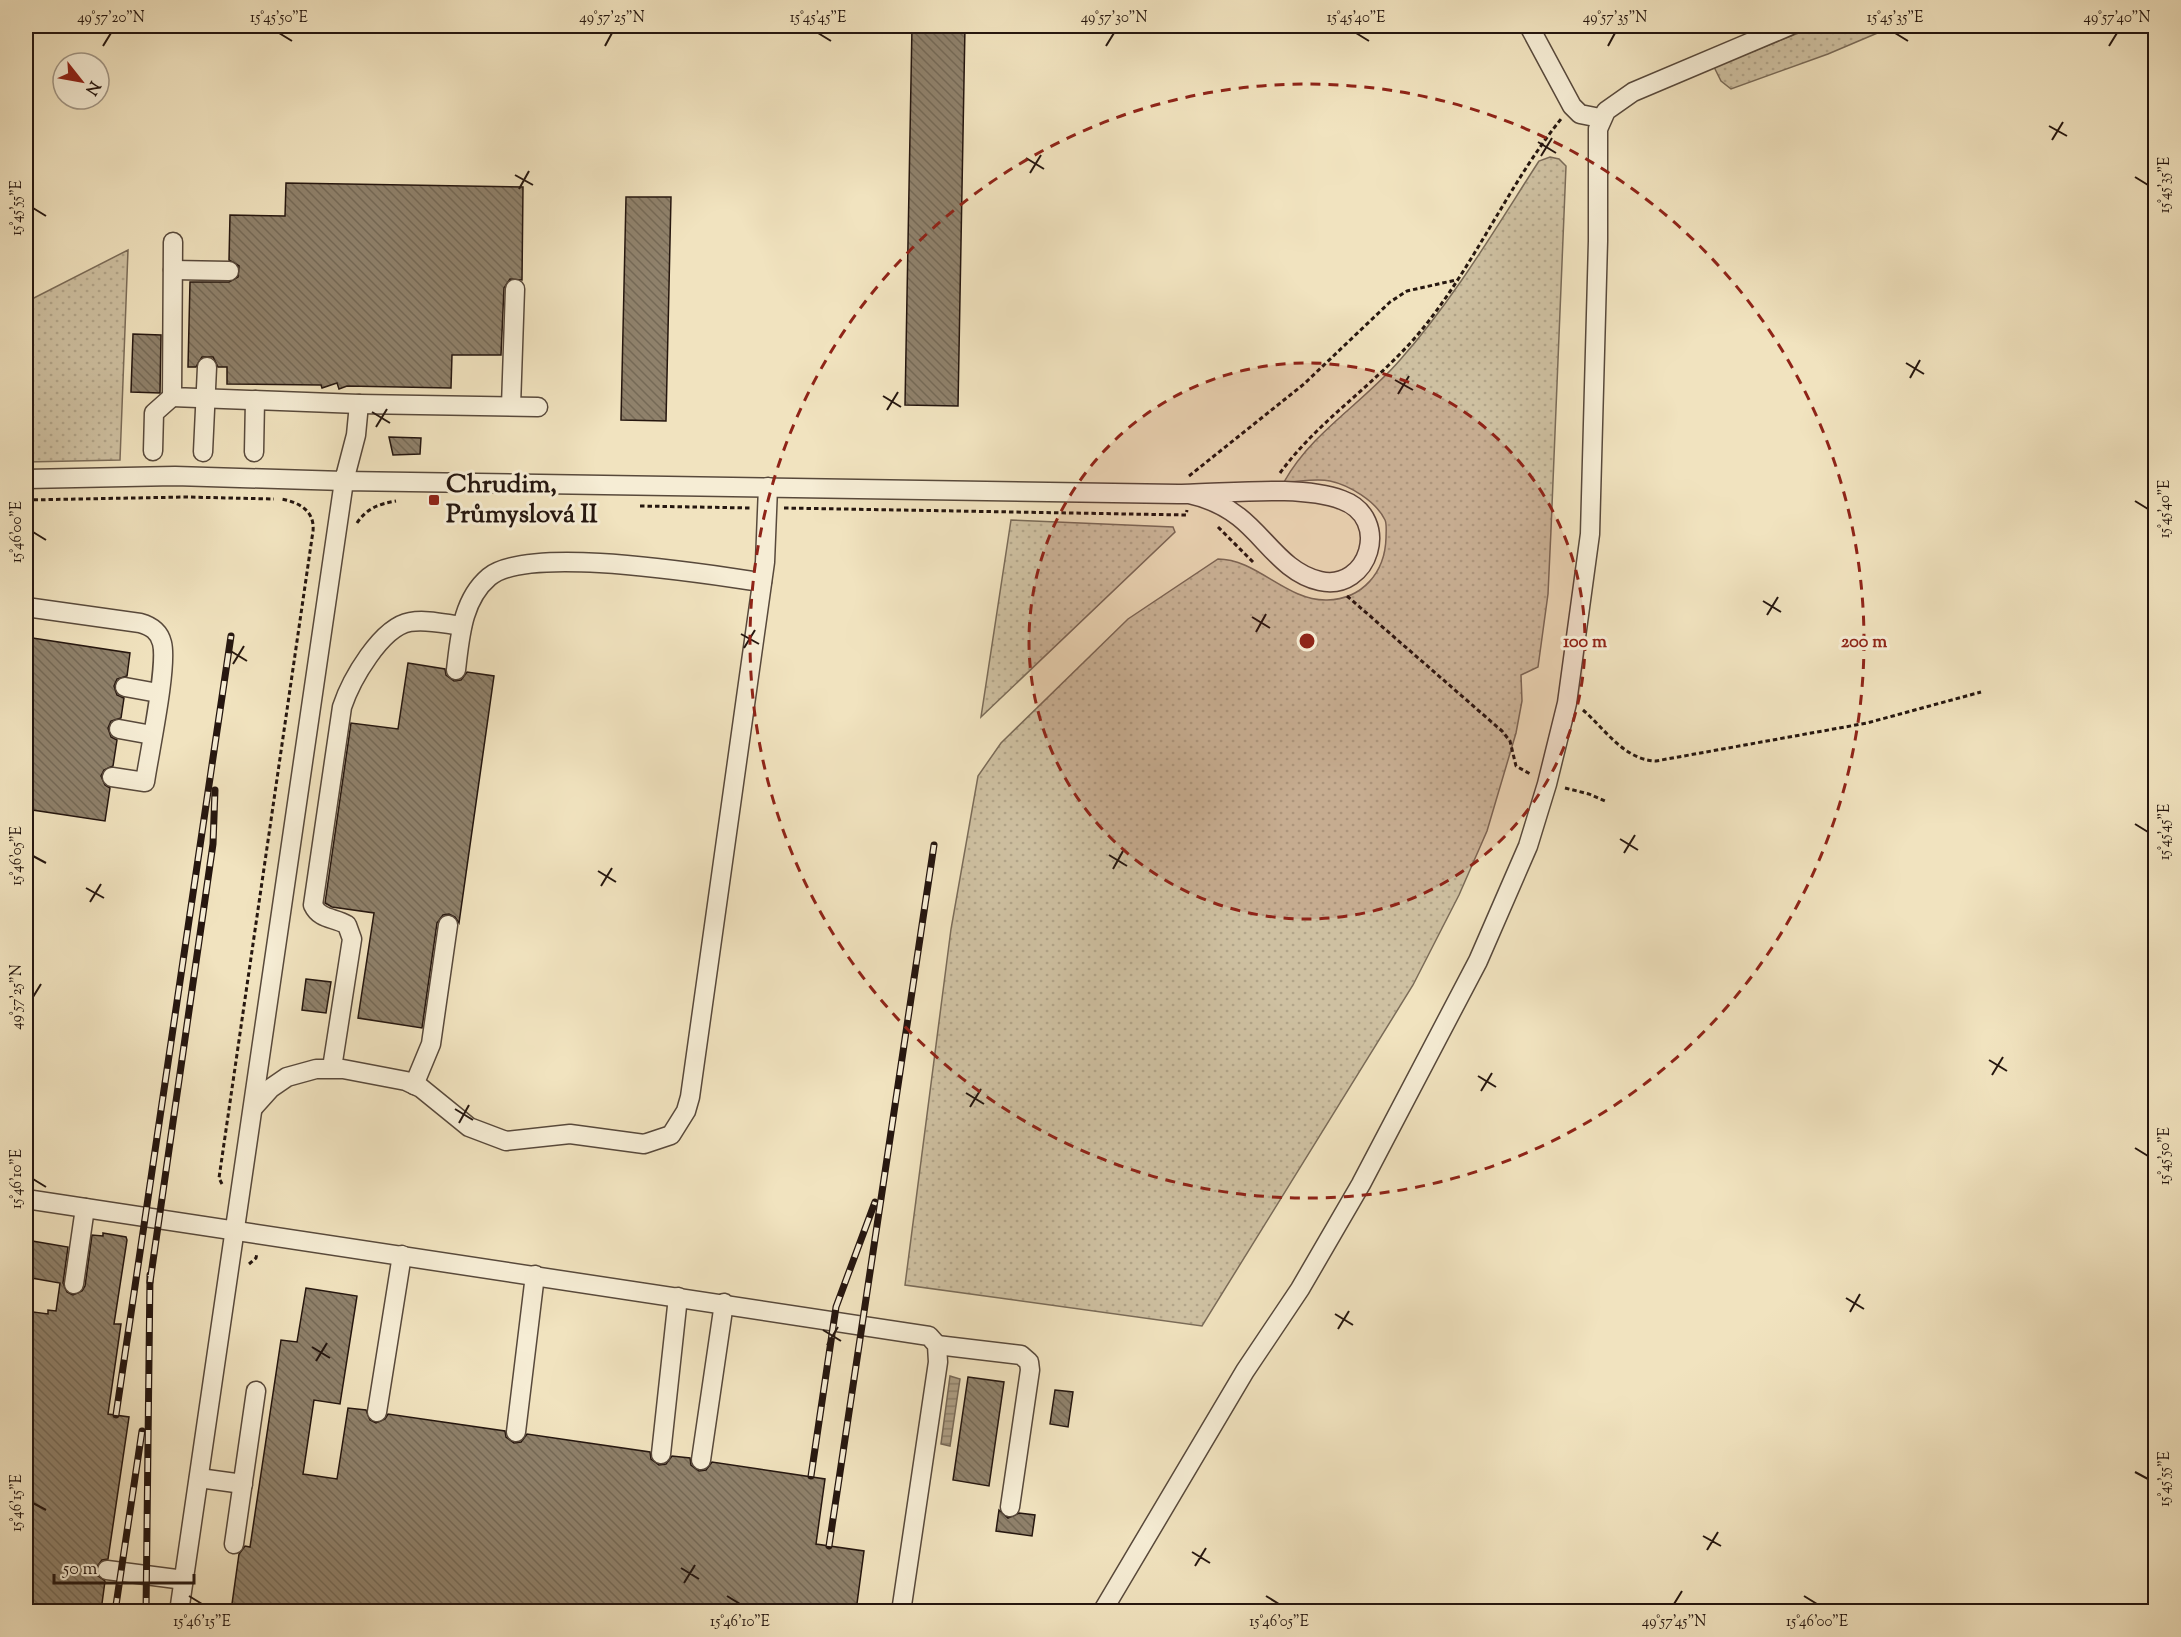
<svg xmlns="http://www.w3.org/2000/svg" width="2181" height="1637" font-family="'Sorts Mill Goudy',serif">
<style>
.grass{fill:url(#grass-dots);stroke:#7a6b58;stroke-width:1.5}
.water{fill:url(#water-rules);stroke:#766755;stroke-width:1.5}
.building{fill:url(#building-back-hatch);stroke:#25160f;stroke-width:1.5}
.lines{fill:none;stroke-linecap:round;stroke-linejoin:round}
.minor-casing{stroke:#58493b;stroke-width:21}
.path{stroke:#25160f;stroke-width:3;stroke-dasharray:4.5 3;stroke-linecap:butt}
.minor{stroke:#f6edd5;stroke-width:18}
.rail-casing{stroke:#25160f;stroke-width:7}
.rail{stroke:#f6edd5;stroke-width:4.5;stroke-dasharray:14;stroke-linecap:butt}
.ticks{fill:none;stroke:#25160f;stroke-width:2}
.ring{fill:none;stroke:#8f2418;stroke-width:3;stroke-dasharray:10 8}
.poi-dot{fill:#8f2418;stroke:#f6edd5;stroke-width:2}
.labels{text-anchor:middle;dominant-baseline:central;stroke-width:6;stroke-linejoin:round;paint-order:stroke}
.poi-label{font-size:26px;font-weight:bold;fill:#25160f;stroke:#f6edd5;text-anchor:start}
.centre{fill:#8f2418;stroke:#f6edd5;stroke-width:3}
.ring-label{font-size:18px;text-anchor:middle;font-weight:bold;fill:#8f2418;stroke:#f6edd5;stroke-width:6;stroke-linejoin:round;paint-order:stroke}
.neatline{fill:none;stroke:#25160f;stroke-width:2}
.ticks-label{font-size:15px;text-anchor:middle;fill:#25160f}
</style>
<defs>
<pattern id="grass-dots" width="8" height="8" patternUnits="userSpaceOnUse" patternTransform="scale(1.5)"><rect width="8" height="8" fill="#cec0a1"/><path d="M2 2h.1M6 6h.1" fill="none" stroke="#b1a489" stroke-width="1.8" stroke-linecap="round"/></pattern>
<pattern id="water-rules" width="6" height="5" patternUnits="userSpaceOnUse" patternTransform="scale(1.5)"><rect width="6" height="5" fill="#ac9d83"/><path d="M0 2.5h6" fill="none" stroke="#8c7f6a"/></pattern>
<pattern id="building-back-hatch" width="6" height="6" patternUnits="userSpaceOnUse" patternTransform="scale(1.5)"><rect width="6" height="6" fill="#8f816b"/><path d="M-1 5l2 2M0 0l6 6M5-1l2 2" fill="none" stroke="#756956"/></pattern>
</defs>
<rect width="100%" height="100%" fill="#f1e3bf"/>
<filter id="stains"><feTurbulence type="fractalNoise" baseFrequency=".00333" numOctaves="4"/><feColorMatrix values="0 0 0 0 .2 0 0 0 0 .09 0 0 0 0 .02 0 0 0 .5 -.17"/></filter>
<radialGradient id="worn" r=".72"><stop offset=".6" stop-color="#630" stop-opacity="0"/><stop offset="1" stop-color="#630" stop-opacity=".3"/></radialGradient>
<!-- grass -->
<g class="grass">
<polygon points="1816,26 1894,26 1828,54 1731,89 1721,81 1714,67"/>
<path d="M1550,157l9,2 7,7 -15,364 -3,64 -10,73 -17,8 1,26 -6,32 -29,98 -28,64 -46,90 -211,341 -297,-41 46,-356 27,-153 23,-33 127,-124 90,-60c39,0 68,42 109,41 36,-1 58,-28 59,-62 0,-6 1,-14 -1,-18 -9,-19 -36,-35 -55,-39 -14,-3 -32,1 -46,1 28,-50 79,-79 116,-122 54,-61 95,-131 139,-199z"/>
<polygon points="128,250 120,460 26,462 26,302"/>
<polygon points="1011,520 1173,527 1175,532 981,717"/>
</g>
<!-- water -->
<polygon class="water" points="950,1376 960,1379 950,1446 941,1444"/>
<!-- building -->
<g class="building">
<polygon points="912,26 965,26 958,406 905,405"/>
<polygon points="286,183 523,187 522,280 510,279 504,288 501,355 452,355 451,388 347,386 339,389 337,383 322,388 321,385 227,384 227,367 218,367 213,357 202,357 196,367 188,367 190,282 229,282 238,277 239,266 229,260 230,215 285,216"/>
<polygon points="626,197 671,197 666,421 621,420"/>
<polygon points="133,334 161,335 160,393 131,392"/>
<polygon points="389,437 421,438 420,454 393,455"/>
<polygon points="26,637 130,653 127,676 117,679 114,686 117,695 124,698 121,718 111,721 108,728 111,737 117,740 113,766 104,770 101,776 105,785 110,788 105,821 26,809"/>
<polygon points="408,663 445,669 446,675 454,681 461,680 467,672 494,676 459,923 455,917 449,914 443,915 437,923 422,1028 358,1018 374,913 332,907 325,903 351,723 398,729"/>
<polygon points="306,979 331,982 326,1013 302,1010"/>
<polygon points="103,1233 126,1237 127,1240 114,1324 121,1324 108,1414 129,1417 108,1559 102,1560 96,1568 97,1575 105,1581 101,1611 26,1611 26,1311 48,1314 48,1310 56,1311 60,1283 26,1277 26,1240 68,1247 63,1283 67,1292 73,1295 82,1291 85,1286 92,1235 103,1236"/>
<polygon points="306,1288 357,1296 340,1404 314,1400 303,1474 337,1479 348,1408 366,1410 370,1420 376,1423 385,1419 388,1414 505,1431 506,1437 514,1443 521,1442 527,1434 650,1452 651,1459 659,1465 666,1464 672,1456 690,1458 691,1465 699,1471 706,1470 712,1462 825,1479 816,1544 864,1551 856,1611 231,1611 239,1554 245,1546 250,1547 281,1340 297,1342"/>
<polygon points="968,1377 1004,1382 989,1486 953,1480"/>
<polygon points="1055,1390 1073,1392 1068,1427 1050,1424"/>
<polygon points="999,1510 1008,1518 1019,1513 1035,1515 1032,1536 996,1531"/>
</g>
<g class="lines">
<!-- minor casing -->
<g class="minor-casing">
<g id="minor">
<polyline points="1529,26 1572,106 1580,114 1600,118"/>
<polyline points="173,242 172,397 359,404 538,407"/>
<polyline points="173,270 229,271"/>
<polyline points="511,406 515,289"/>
<polyline points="153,451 154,413 172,397"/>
<polyline points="203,452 207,367"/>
<polyline points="254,452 255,400"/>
<polyline points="26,479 175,476 344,481 356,435 359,404"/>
<path d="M26,607l114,16c11,3 19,8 22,20 6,23 -13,111 -17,139l-33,-5"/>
<path d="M456,670c4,-33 6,-70 33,-93 40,-33 219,-2 273,5"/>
<polyline points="125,687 158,693"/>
<polyline points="119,729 152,735"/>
<path d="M332,1068l20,-129 -5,-14c-13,-8 -27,-5 -34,-20l29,-198c9,-27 39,-80 68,-85 17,-3 35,2 52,4"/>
<polyline points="414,1085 431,1044 448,925"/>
<polyline points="253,1108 271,1088 287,1077 316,1069 343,1069 406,1081 421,1088 469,1127 506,1141 570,1134 644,1144 671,1135 686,1111 690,1097 765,562 768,487"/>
<polyline points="26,1199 929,1336 937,1345 938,1362 901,1612"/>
<polyline points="74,1284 85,1208"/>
<polyline points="937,1345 1021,1355 1029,1362 1030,1370 1010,1507"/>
<polyline points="377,1412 402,1255"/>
<polyline points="516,1432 535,1275"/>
<polyline points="661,1454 678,1297"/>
<polyline points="701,1460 724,1303"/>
<polyline points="199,1478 243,1484"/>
<polyline points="234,1544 256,1391"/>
<polyline points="107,1570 184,1580"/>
<path d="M179,1612l165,-1131 834,13c47,0 121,-10 164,6 50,18 27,92 -22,81 -36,-8 -54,-43 -81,-64 -15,-12 -32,-19 -50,-23"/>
<polyline points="1102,1612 1245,1371 1300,1289 1361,1184 1478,961 1528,846 1547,784 1567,703 1590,534 1598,241 1598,129 1606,111 1633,92 1789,26"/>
</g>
</g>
<!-- path -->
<g class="path">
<path d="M1280,473c40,-55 101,-92 144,-146 52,-65 85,-143 137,-208"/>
<polyline points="1189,476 1304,384 1390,302 1407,291 1456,280"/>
<polyline points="26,500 186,497 274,499"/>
<polyline points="640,506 750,508"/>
<polyline points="784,508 1186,515 1187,510"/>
<path d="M357,523c10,-15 22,-19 39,-22"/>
<polyline points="1218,527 1254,563"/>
<polyline points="1347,596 1502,731 1510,741 1516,766 1532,775"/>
<path d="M1583,710c22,19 41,50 73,51l211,-38 114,-31"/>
<polyline points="1565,788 1589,794 1605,801"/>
<path d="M222,1184l-3,-6 94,-647c2,-20 -14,-29 -32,-32"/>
<polyline points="249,1264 256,1258 257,1253"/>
</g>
<!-- minor -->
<use href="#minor" class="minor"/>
<!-- rail casing -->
<g class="rail-casing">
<g id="rail">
<polyline points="150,1282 213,844 215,790"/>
<polyline points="116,1415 231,636"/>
<polyline points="811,1476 836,1307 875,1202"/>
<polyline points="829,1546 934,845"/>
<polyline points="115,1612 142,1431"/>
<polyline points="146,1612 150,1275"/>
</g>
</g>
<!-- rail -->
<use href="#rail" class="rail"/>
</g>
<!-- ticks -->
<path class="ticks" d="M279,33l13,8M818,33l13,8M1356,33l13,8M1895,33l13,8M103,46l8,-13M605,46l7,-13M1106,46l8,-13M1608,46l7,-13M2109,46l8,-13M2049,126l18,10M2052,140l11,-18M1538,142l18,11M1541,156l11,-18M1026,158l18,11M1030,173l11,-18M515,175l18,10M2135,177l13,8M519,189l10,-18M33,208l13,8M1906,363l18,11M1910,378l10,-18M1395,380l18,10M1398,394l11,-18M883,396l18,11M887,410l11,-18M372,412l18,11M376,427l11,-18M2135,501l13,8M33,532l13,8M1763,601l18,11M1767,615l11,-18M1252,617l18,11M1256,632l10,-18M741,634l18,10M744,648l11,-18M229,650l18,11M233,664l11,-18M2135,824l13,8M1620,839l18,11M1624,853l11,-18M1109,855l18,11M33,856l13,7M1113,869l10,-18M598,871l18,11M601,886l11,-18M86,888l18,10M90,902l11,-18M33,997l8,-13M1989,1060l18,11M1992,1075l11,-18M1478,1076l18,11M1481,1091l11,-18M966,1093l18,11M970,1107l11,-18M455,1109l18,11M459,1123l10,-18M2135,1148l13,8M33,1179l13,8M1846,1298l18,11M1850,1312l10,-18M1335,1314l18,11M1338,1329l11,-18M823,1330l18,11M827,1345l11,-18M312,1347l18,11M316,1361l11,-18M2135,1472l13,7M33,1503l13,7M1703,1536l18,10M1707,1550l11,-18M1192,1552l18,11M1195,1566l11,-18M681,1568l18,11M684,1583l11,-18M189,1596l13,8M727,1596l13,8M1266,1596l13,8M1804,1596l13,8M1674,1604l8,-13"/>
<!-- distance rings -->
<circle cx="1307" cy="641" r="278" fill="#8f2418" fill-opacity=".12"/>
<g class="ring">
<circle cx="1307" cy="641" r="278"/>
<circle cx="1307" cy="641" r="557"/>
</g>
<!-- markers -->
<rect class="poi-dot" x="428" y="494" width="12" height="12" rx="3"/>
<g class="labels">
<!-- poi labels -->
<g class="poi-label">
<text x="446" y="485">Chrudim,<tspan x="446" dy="30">Průmyslová II</tspan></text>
</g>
</g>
<circle cx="1307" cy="641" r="9" class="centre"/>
<g class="ring-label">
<text x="1585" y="647">100 m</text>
<text x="1864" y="647">200 m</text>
</g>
<!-- margin -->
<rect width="2181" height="1637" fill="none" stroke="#f1e3bf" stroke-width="66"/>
<!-- north arrow -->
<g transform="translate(81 81) rotate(121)"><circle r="28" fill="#f6edd5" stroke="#a29786" stroke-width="1.5"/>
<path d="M0-4.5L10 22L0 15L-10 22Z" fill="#8f2418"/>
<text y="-9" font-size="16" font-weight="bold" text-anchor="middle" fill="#25160f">N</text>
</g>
<!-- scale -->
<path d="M54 1574v9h140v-9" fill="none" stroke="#25160f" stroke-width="3"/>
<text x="63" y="1574" font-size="18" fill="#25160f" stroke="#f6edd5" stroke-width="4.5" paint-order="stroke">50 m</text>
<rect x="33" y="33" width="2115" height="1571" class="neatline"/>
<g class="ticks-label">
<text x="111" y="22">49°57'20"N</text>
<text x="279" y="22">15°45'50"E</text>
<text x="612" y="22">49°57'25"N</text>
<text x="818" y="22">15°45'45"E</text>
<text x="1114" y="22">49°57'30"N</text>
<text x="1356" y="22">15°45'40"E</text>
<text x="1615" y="22">49°57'35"N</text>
<text x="1895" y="22">15°45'35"E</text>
<text x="2117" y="22">49°57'40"N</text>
<text transform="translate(2164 185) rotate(-90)" y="5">15°45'35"E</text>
<text transform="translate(16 208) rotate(-90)" y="5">15°45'55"E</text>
<text transform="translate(2164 509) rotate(-90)" y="5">15°45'40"E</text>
<text transform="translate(16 532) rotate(-90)" y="5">15°46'00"E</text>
<text transform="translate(2164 832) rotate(-90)" y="5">15°45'45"E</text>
<text transform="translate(16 856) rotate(-90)" y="5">15°46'05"E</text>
<text transform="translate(16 997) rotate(-90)" y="5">49°57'25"N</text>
<text transform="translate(2164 1156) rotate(-90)" y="5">15°45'50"E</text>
<text transform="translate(16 1179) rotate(-90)" y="5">15°46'10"E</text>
<text transform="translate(2164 1479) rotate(-90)" y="5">15°45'55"E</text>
<text transform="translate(16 1503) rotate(-90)" y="5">15°46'15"E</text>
<text x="202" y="1626">15°46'15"E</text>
<text x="740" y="1626">15°46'10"E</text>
<text x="1279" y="1626">15°46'05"E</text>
<text x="1674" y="1626">49°57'45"N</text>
<text x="1817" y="1626">15°46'00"E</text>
</g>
<rect width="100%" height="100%" filter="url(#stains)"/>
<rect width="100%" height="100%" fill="url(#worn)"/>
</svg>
